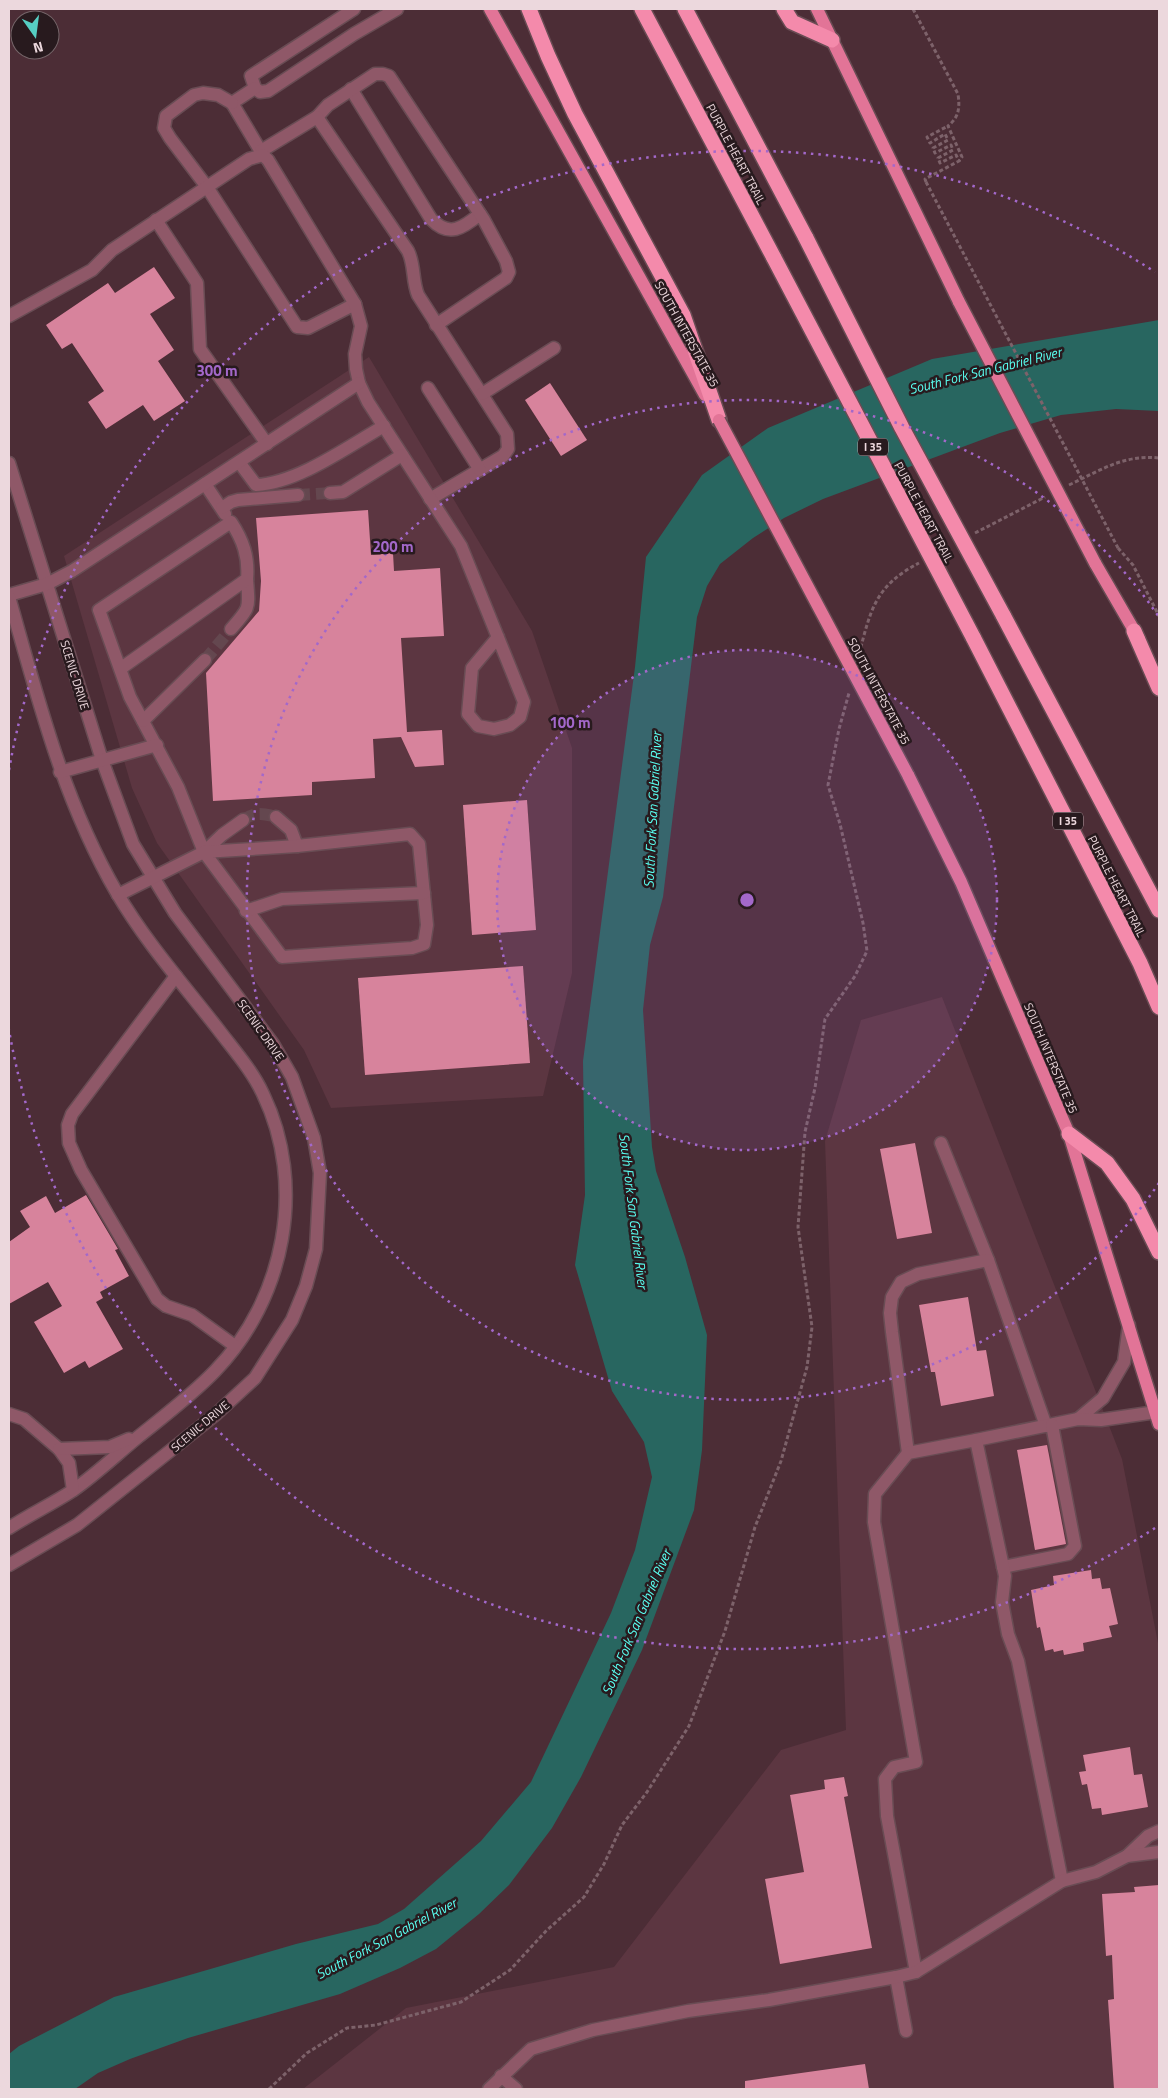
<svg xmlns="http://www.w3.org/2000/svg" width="1168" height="2098" font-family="'Titillium Web',sans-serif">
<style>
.built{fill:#5c3641}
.water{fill:#286660}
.building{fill:#d7839c}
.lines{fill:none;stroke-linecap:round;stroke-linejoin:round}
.minor-tunnel{stroke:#64474f;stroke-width:12;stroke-dasharray:12 6;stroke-linecap:butt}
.minor-casing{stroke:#694c54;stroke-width:15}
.major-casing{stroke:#694c54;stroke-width:15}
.highway-casing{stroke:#694c54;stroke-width:18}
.path{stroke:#7d626a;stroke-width:3;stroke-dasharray:4 2.5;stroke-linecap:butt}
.minor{stroke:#8f5868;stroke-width:12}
.major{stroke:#e27497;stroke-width:12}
.highway{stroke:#f48aab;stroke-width:15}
.major-bridge-casing{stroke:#694c54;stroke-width:15;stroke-linecap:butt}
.highway-bridge-casing{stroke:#694c54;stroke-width:18;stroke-linecap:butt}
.path-bridge{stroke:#7d626a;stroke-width:3;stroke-dasharray:4 2.5;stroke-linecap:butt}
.major-bridge{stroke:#e27497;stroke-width:12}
.highway-bridge{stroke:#f48aab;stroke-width:15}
.ring{fill:none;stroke:#a368ca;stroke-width:2.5;stroke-dasharray:2.5 5}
.labels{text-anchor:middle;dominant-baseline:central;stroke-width:5;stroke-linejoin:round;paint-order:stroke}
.shield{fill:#281a1e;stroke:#b19fa4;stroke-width:1}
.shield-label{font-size:11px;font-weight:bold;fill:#ecd8dd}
.street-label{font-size:12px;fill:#ecd8dd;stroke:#281a1e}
.water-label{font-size:14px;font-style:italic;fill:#59fef0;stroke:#281a1e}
.centre{fill:#a368ca;stroke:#281a1e;stroke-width:2.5}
.ring-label{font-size:15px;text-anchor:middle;font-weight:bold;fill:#a368ca;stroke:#281a1e;stroke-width:5;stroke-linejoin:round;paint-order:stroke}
</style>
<rect width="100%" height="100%" fill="#4c2d36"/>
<!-- built -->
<g class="built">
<polygon points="369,357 532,631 572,748 572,973 543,1096 331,1108 304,1050 157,843 132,788 64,556"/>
<polygon points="942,997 1122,1459 1159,1648 1159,2089 303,2089 406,2008 614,1967 781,1750 846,1730 825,1141 861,1020"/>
</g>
<!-- water -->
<polygon class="water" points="1159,320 1159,411 1116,409 1061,415 1000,433 823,499 784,518 753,538 720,564 707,586 697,617 663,897 650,945 643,1010 652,1147 656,1171 685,1257 707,1335 702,1450 694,1510 642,1650 581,1777 552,1828 509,1885 479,1914 436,1949 400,1968 340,1994 188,2038 130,2059 98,2073 75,2089 9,2089 9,2054 19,2046 114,1997 296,1944 378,1924 404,1909 481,1841 531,1782 611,1613 635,1550 652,1477 644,1442 612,1391 575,1265 585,1195 583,1061 635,667 646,557 702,475 768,428 932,359"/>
<!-- building -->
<g class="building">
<polygon points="154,267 175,298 150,314 174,350 158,361 185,401 154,421 143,405 106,429 88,402 104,391 72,343 62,349 46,325 108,283 115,293"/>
<polygon points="550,383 587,440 561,456 525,400"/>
<polygon points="368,510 371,555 393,553 394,571 440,568 444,636 401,638 407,732 442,730 444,765 415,767 401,737 373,739 375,778 312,782 312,795 213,801 206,673 259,611 261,581 256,518"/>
<polygon points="527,800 536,930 472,935 463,805"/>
<polygon points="523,966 530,1063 365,1075 358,978"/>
<polygon points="915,1143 932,1233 897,1239 880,1149"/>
<polygon points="86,1195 118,1249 115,1250 129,1276 100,1292 103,1298 96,1302 123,1349 89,1368 85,1361 64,1373 34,1322 62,1306 48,1282 9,1304 9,1242 30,1227 20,1211 46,1196 55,1213"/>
<polygon points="968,1297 977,1351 986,1350 994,1396 941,1406 935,1372 931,1372 919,1305"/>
<polygon points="1047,1445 1066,1544 1035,1550 1017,1450"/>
<polygon points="1091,1570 1092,1579 1100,1578 1102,1589 1110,1588 1118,1624 1109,1626 1112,1637 1083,1643 1084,1651 1064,1655 1063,1650 1054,1652 1053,1649 1045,1651 1040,1627 1037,1628 1031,1590 1054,1585 1053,1576"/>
<polygon points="1130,1747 1134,1775 1142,1774 1148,1807 1102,1815 1101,1808 1092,1809 1087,1784 1082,1785 1079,1772 1086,1771 1083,1755"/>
<polygon points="844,1777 848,1796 844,1797 872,1948 780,1964 765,1879 804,1872 790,1795 825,1789 824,1780"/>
<polygon points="1159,1885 1159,2089 1114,2089 1108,2000 1114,1999 1112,1955 1106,1956 1102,1894 1135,1892 1134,1887"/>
<polygon points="865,2064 869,2089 745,2089 745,2081"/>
</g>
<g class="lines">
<!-- minor-tunnel -->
<g class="minor-tunnel">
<polyline points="298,495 330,493"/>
<polyline points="205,660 231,629"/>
<path d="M243,820c11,-8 20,-7 33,-3"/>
</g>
<!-- minor casing -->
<g class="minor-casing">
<g id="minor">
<polyline points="354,9 251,76 255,88 260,92 268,91 354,34 397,9"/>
<polyline points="255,88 232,103 263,155"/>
<path d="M351,89l80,130c18,19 32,9 49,-5"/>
<polyline points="232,103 218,95 203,93 194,95 166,116 164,128 170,138 207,187 297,327 308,328 355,304"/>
<polyline points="317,117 328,105 375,74 383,74 389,76 484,220 506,261 509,272 506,278 436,325"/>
<path d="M261,151l56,-34 91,134c7,14 4,30 10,44l89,139 1,15 -5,7 -73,43"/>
<polyline points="156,220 197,283 200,349 267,444"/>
<polyline points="9,316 92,270 112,250 249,159 263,155 268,160 355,304 361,326 355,354 356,369 359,383 368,402 461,546 524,702 520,717 510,725 494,729 478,726 468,714 472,668 498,637"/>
<polyline points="428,388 480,470"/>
<polyline points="482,394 554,348"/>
<path d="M239,462l17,23c42,-2 91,-38 128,-59"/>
<polyline points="9,463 102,760 133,844 175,913 273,1044 292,1077 314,1138 320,1173 316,1249 306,1286 292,1320 255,1378 215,1415 77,1525 9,1565"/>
<polyline points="205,484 225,514"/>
<polyline points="330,493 343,492 402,455"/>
<polyline points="222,508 231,502 238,500 298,495"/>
<polyline points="9,595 47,584 72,571 359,383"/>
<path d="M9,597c29,102 54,203 108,296 28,48 66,91 101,136 15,20 34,41 45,65 44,91 22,205 -48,277 -23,24 -51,45 -77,66 -22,18 -43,38 -66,54 -20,13 -43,24 -63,37"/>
<path d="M231,629c20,-22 18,-21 16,-50"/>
<path d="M120,669l127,-90c2,-22 -4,-39 -16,-57l-132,88 31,87 48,90 26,65"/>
<polyline points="143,721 205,660"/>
<polyline points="60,772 157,745"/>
<polyline points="276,817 291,830 297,846"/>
<polyline points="204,852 222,835 243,820"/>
<polyline points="118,895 204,852 282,957 412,948 424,944 427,925 419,844 410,834 297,846 204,852"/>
<polyline points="246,911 282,899 424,893"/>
<polyline points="176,976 72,1114 68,1125 69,1143 81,1170 157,1299 166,1306 192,1315 235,1346"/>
<polyline points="941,1143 988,1260 1046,1426"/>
<polyline points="9,1414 24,1419 59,1449 69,1463 73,1490"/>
<polyline points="1078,1419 1103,1398 1124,1362 1129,1325"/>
<polyline points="976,1440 1078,1419 1101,1420 1156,1412"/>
<polyline points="59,1449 110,1447 129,1439"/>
<polyline points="908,1453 892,1332 890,1313 892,1297 901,1282 918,1274 988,1260"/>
<polyline points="1003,1567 1068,1554 1075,1546 1052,1425"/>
<polyline points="1127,1856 1148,1836 1159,1831"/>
<polyline points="916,1972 887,1816 885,1779 894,1767 916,1762 874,1522 875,1494 908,1453 976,1440 1005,1576 1002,1602 1008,1634 1018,1661 1062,1881"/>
<polyline points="896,1977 906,2031"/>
<polyline points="501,2076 516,2089"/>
<polyline points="489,2089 531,2049 593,2030 688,2011 769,2000 896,1977 916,1972 1062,1881 1096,1872 1127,1856 1159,1852"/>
</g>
</g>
<!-- major casing -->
<g class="major-casing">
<g id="major">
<polyline points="490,9 705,395"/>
<polyline points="817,9 959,302"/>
<polyline points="1095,563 1139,639"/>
<polyline points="908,775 961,882 1069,1134 1159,1424"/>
</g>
</g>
<!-- highway casing -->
<g class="highway-casing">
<g id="highway">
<polyline points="529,9 548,56 575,114 683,315 719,420"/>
<polyline points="642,9 774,258"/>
<polyline points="685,9 806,238"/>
<polyline points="784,9 792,22 832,40"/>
<polyline points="1003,615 1159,910"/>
<polyline points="1134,631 1159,688"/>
<polyline points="973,637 1140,963 1159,1007"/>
<polyline points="1069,1134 1107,1163 1133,1199 1159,1252"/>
</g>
</g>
<!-- path -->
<g class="path">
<path d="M913,9l45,85c2,14 1,23 -10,32l14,31 -3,4"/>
<polyline points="926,182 925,179 959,161 956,155 940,163 938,158 953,150 951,145 935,153 933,148 948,140 945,134 930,143 927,137 948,126"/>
<path d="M1069,485c30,-14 55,-31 90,-27"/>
<polyline points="975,533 1045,497"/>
<polyline points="1118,548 1133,565 1159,616"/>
<path d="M859,654c12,-45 16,-68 60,-91"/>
<polyline points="269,2089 307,2053 347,2028 376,2025 461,2002 510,1970 546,1931 584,1897 604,1864 622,1825 647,1792 689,1726 725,1631 755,1527 781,1461 807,1367 812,1327 798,1227 805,1132 815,1088 825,1019 855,976 867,951 863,923 840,824 828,785 839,729 849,693"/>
</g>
<!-- minor -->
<use href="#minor" class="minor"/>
<!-- major -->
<use href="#major" class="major"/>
<!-- highway -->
<use href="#highway" class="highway"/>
<!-- major-bridge casing -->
<g class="major-bridge-casing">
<g id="major-bridge">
<polyline points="959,302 1095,563"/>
<polyline points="719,420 908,775"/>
</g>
</g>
<!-- highway-bridge casing -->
<g class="highway-bridge-casing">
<g id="highway-bridge">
<polyline points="806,238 902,428 1003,615"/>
<polyline points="774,258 973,637"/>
</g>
</g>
<!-- path-bridge -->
<polyline class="path-bridge" points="926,182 1118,548"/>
<!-- major-bridge -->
<use href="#major-bridge" class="major-bridge"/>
<!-- highway-bridge -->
<use href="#highway-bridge" class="highway-bridge"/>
</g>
<!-- distance rings -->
<circle cx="747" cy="900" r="250" fill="#a368ca" fill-opacity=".12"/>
<g class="ring">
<circle cx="747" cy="900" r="250"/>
<path d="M1159 1183A500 500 0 1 1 1159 617"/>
<path d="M1155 1528A749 749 0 0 1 9 1030M9 770A749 749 0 0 1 1155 272"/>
</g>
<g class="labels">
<!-- shield labels -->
<g class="shield">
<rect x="858" y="438.5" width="30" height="17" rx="4"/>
<rect x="1053" y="812.5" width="30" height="17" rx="4"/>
</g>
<g class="shield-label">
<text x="873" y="447">I 35</text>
<text x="1068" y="821">I 35</text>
</g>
<!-- street labels -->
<g class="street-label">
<text transform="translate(736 154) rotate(62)">PURPLE HEART TRAIL</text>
<text transform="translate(687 334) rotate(61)">SOUTH INTERSTATE 35</text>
<text transform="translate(924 512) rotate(62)">PURPLE HEART TRAIL</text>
<text transform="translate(75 675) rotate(73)">SCENIC DRIVE</text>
<text transform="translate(879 691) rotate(62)">SOUTH INTERSTATE 35</text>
<text transform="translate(1117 886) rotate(63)">PURPLE HEART TRAIL</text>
<text transform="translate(261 1030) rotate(55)">SCENIC DRIVE</text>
<text transform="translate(1051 1058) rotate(67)">SOUTH INTERSTATE 35</text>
<text transform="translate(200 1426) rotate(-40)">SCENIC DRIVE</text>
</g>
<!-- water labels -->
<g class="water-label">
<text transform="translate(985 370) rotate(-14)">South Fork San Gabriel River</text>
<text transform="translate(652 810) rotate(-87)">South Fork San Gabriel River</text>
<text transform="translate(634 1211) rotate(83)">South Fork San Gabriel River</text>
<text transform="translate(636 1622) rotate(-67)">South Fork San Gabriel River</text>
<text transform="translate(386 1938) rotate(-28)">South Fork San Gabriel River</text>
</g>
</g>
<circle cx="747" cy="900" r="8" class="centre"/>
<g class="ring-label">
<text x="217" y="376">300 m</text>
<text x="393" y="552">200 m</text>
<text x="570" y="728">100 m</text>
</g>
<!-- border -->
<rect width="1168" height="2098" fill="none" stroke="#ecd8dd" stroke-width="20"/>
<!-- north arrow -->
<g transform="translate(35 35) rotate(166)"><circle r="24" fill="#281a1e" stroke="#76666a"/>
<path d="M0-4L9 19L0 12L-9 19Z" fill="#56cec3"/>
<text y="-8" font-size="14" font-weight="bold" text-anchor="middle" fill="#ecd8dd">N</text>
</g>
</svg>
